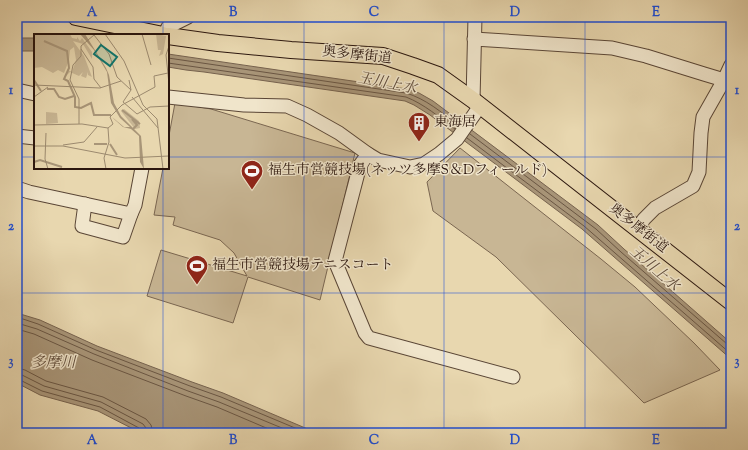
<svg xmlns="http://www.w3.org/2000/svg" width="748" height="450" font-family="'Sorts Mill Goudy','Noto Serif JP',serif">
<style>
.green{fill:#c8b694;stroke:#7a6651}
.water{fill:#a89578;stroke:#76624e}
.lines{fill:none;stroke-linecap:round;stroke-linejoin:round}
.shore{stroke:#6a5643;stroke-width:1}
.minor-casing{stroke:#5a4636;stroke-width:15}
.major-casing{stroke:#2b160e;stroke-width:18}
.minor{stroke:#f0e5cb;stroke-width:13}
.major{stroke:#e8d7af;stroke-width:16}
.grid{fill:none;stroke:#1d4ed8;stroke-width:1;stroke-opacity:0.55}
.labels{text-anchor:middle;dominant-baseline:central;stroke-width:3;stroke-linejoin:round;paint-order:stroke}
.street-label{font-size:14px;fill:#2b160e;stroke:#f0e5cb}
.poi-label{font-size:14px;fill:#2b160e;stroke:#f0e5cb;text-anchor:start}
.water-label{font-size:15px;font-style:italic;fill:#5d4938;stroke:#f0e5cb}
.inset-river{fill:none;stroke:#a89578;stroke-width:2}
.inset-road{fill:none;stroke:#9c8a6f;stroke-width:1}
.view{fill:#0f766e;fill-opacity:0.15;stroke:#0f766e;stroke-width:2}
.inset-edge{fill:none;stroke:#2b160e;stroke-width:2}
.neatline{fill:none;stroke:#1d4ed8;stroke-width:1.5}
.grid-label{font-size:13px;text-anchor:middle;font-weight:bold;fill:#1d4ed8}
</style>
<rect width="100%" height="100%" fill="#e8d7af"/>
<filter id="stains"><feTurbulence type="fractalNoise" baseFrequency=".005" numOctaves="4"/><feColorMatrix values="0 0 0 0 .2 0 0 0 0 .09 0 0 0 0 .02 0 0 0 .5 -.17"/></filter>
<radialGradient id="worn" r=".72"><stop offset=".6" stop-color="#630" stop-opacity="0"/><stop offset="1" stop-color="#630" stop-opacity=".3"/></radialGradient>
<!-- green -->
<g class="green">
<polygon points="175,103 211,109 355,153 320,300 248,277 233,323 147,296 161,250 247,276 234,253 220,240 173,225 175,217 154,215 163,168 168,168 168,141"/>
<polygon points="460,148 601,259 635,287 694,343 720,370 644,403 496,257 433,211 427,182"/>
</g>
<!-- water -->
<g class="water">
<rect x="17" y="38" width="18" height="13"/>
<polygon points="168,54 407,89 419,93 433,101 598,225 624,249 731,343 731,359 582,229 430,115 414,105 405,101 204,72 186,70 168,67"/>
<polygon points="17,313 40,320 97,346 192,382 223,393 317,433 141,433 98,411 40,395 17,383"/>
</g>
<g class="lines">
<!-- shore -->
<g class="shore">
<path d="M168,58l238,35c20,6 35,19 52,32"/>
<path d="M168,63l238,34c18,7 33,20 49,32"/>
<polyline points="470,134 596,229 621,252 727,344 731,345"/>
<polyline points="467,138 584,226 731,354"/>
<polyline points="17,317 38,324 96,350 190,386 221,397 307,433"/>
<polyline points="17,323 37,329 94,354 188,391 219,402 294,433"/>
<polyline points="17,329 34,334 92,360 186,396 217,407 278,433"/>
<polyline points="17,368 25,370 46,381 103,397 146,419 151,425 153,433"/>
<polyline points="17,374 22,375 44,386 101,402 143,424 146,428 147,433"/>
<polyline points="17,379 20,380 42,391 100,407 139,428 141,430 142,433"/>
</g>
<!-- minor casing -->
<g class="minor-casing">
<g id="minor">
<polyline points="165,35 168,27 188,17"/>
<polyline points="474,39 612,48 646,56 704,74 724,80 731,86"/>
<polyline points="17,90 35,94"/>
<polyline points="168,97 244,105 287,106 307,115 339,133 368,154 378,160 410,167 424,164 439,154 457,139 480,106"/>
<polyline points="473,100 475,17"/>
<polyline points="17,136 35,138"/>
<polyline points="368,154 360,165 335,261 365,333 369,338 513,377"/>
<polyline points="17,188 29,192 131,214 135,205 142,168"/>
<polyline points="85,204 82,226 123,237 131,214"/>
<polyline points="637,229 644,219 655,208 693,186 699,172 701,133 703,117 724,80 731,65"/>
</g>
</g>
<!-- major casing -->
<g class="major-casing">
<g id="major">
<polyline points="76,17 163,35"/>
<polyline points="168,36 218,43 291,50 383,56 413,66 438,75 473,100 731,302"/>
</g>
</g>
<!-- minor -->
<use href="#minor" class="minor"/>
<!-- major -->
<use href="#major" class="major"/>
</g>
<!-- grid -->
<path class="grid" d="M163,17v18M304,17v416M444,17v416M585,17v416M17,157h18M168,157h563M163,168v265M17,293h714"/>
<!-- icons -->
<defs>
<g id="building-pin" transform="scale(1.15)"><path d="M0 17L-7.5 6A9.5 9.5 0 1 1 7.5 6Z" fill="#8f2418" stroke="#f0e5cb"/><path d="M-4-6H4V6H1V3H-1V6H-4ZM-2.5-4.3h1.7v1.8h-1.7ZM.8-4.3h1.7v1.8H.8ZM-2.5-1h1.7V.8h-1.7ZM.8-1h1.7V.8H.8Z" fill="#fff"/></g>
<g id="stadium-pin" transform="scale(1.15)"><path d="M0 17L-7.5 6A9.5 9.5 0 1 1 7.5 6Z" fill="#8f2418" stroke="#f0e5cb"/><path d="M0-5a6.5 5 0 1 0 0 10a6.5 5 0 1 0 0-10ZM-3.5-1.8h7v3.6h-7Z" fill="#fff"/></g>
</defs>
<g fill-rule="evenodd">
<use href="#building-pin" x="419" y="123"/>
<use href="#stadium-pin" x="252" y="171"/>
<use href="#stadium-pin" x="197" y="266"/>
</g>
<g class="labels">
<!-- street labels -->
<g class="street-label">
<text transform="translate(357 56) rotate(6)">奥多摩街道</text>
<text transform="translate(638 229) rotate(38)">奥多摩街道</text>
</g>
<!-- poi labels -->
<g class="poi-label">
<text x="434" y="123">東海居</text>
<text x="268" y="171">福生市営競技場(ネッツ多摩S＆Dフィールド)</text>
<text x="212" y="266">福生市営競技場テニスコート</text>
</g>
<!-- water labels -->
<g class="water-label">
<text transform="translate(387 84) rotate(11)">玉川上水</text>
<text transform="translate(654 269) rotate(41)">玉川上水</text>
<text x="53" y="363">多摩川</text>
</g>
</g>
<!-- overview -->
<g transform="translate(34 34)">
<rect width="135" height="135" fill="#e8d7af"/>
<path d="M0,0h36l2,4 5,1v-2l3,4 2,-3 10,14v7l-9,-15 -10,-3 11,15 8,21 -4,-2v-3l-2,6 -5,-2 2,-4 -4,4 -9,-4 -4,4 2,-6 4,2 4,-12 -2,-13 -4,3 -1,10 -5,13 -6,-3 -5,3 -11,-6 -8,1zM122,0l10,2 -3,18 -4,2 2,-6h-3zM90,75l15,12 1,7 -5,1 -14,-18zM12,78l11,1 1,10 -12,1z" fill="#c8b694"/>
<path d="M46,0h5l21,34 3,7 5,28 7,13 20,20 3,33 -4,-7 -1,-26 -8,-7 -8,-2 -8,-7 -3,-3 12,10h6l-10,-9 -9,-15 -4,-31 -13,-22z" fill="#a89578"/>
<path class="inset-river" d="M10,7l23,10 2,17 -5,11 4,2 7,16v10l6,1 10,-5 3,12h17M0,46l7,11M13,55h7l5,8 6,2 9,-3M88,76l18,14 -8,-5 5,6 -4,4M60,110h13M76,110l7,11M0,128l6,-2 22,7"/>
<path class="inset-road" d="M71,0l19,27 19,44 14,14 6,50M108,0l9,31M60,1l15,19 8,23 14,13M135,12l-3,9 3,29M47,15l12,18 1,12 7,9M120,42l14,-3M95,46l2,10 -8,12 14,12 13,-7 19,-1M0,51l66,3 21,-7M0,63l14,-10M98,63l26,31M45,90v-25l-9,-19 3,-15 8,-9v-10l13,-11M0,91l48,-1 26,4 5,-4 -3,-7 12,-12 33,-18 -1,-11M12,99l-1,26 3,10M50,108l13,-15M29,111l21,-3M0,112h29l62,12 44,-2M72,135l-2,-11 5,-16 -1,-14"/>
<path class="view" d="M67,11l16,12 -7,9 -16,-12z"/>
<rect width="135" height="135" class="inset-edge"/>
</g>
<!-- margin -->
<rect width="748" height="450" fill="none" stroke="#e8d7af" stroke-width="44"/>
<rect x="22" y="22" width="704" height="406" class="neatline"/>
<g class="grid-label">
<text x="92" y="16">A</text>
<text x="233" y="16">B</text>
<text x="374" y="16">C</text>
<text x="515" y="16">D</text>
<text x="656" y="16">E</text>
<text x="11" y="94">1</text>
<text x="737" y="94">1</text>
<text x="11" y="230">2</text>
<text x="737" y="230">2</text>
<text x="11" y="365">3</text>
<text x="737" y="365">3</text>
<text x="92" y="444">A</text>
<text x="233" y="444">B</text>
<text x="374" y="444">C</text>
<text x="515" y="444">D</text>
<text x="656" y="444">E</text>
</g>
<rect width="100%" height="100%" filter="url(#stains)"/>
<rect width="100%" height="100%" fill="url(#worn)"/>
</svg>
